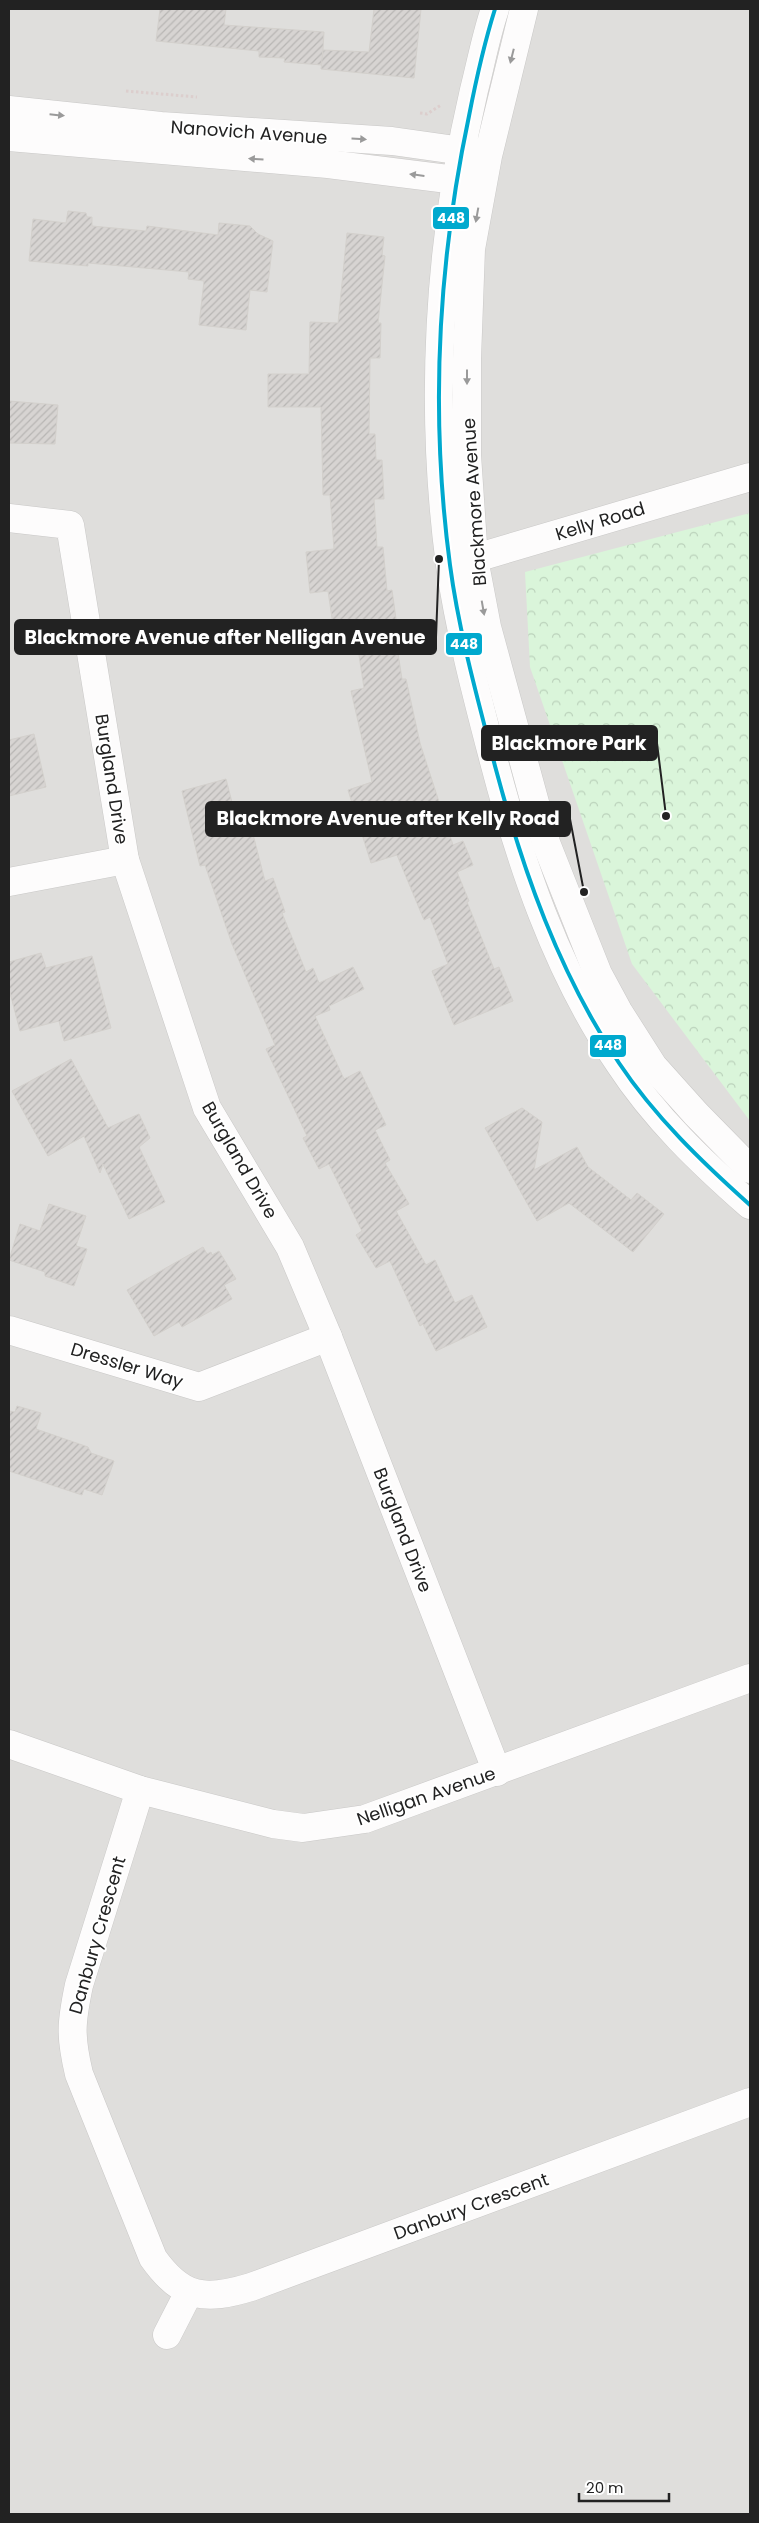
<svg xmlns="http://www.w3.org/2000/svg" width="759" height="2523" font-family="Poppins,sans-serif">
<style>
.residential{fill:#dfdedc}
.park{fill:url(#park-crowns)}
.building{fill:url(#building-hatch);stroke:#d3d0cc}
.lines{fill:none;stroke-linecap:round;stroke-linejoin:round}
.minor-casing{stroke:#c9c8c7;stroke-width:29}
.tertiary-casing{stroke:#c9c8c7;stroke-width:29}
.path{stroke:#dccecd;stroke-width:3;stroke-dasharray:2.5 2.5;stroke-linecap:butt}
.minor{stroke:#fdfcfc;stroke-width:28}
.tertiary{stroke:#fdfcfc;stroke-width:28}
.bus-1-casing{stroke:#fff;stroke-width:8}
.bus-1{stroke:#00a9ce;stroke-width:4}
.oneway{fill:#9a9a9a}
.labels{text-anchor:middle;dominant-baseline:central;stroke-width:4;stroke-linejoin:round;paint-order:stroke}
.street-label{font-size:18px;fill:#222;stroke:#fff}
.leader{fill:none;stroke:#222;stroke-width:2}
.callout-dot{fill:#222;stroke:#fff;stroke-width:2}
.callout{fill:#222;stroke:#222;stroke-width:2}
.callout-label{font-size:19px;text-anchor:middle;font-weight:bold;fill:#fff}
.line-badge{stroke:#fff;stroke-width:2}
.badge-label{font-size:14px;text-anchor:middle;font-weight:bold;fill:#fff}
</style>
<defs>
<pattern id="park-crowns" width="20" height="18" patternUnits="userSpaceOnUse" patternTransform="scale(1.25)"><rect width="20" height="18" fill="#daf5da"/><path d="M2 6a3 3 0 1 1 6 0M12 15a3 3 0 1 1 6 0" fill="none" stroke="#bbd2bb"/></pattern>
<pattern id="building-hatch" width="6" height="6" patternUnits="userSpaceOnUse" patternTransform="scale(1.25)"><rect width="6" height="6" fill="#d7d4d2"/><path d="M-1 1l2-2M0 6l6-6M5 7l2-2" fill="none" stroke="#b8b6b4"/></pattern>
</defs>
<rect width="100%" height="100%" fill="#f0eeeb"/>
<!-- residential -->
<rect class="residential" x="9" y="9" width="741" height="2505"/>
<!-- park -->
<polygon class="park" points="750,513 750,1121 632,964 530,667 525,572"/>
<!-- building -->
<g class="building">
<polygon points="160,9 226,9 224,25 324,32 322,65 284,62 285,58 259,57 259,51 156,41"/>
<polygon points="374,9 421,9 414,78 321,69 323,50 369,52"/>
<polygon points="68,211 86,213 87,217 92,217 92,226 146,231 147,226 218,235 219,223 250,226 258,234 273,241 267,292 250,290 246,330 199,325 204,281 188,279 189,272 88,263 88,266 29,261 33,219 66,223"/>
<polygon points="347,233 384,237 382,255 385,256 378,323 381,323 380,358 370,358 369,434 375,434 376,460 382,460 384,499 374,499 377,547 383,547 387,591 392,590 397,626 394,627 402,679 406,679 420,743 453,845 463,841 473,865 457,872 469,901 467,902 494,969 499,967 513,1001 454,1025 432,971 448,964 430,917 424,920 397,855 371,863 348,790 372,782 351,691 364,688 357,642 336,645 328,591 310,593 306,552 334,549 330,495 323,495 321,407 268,407 268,374 309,374 310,322 338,323"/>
<polygon points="9,401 58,405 55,444 9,443"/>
<polygon points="34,734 46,787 9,796 9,740"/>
<polygon points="226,779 234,810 246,807 265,881 273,878 285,912 282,913 306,972 313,968 319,983 353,967 364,989 329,1006 330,1010 315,1016 344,1079 360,1071 386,1125 375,1130 390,1160 385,1163 409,1204 396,1211 426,1265 435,1260 455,1303 472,1295 487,1327 436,1351 423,1324 420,1326 390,1261 376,1268 356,1235 362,1231 329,1164 319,1169 303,1138 307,1136 266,1049 275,1045 232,944 205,865 200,866 182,791"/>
<polygon points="41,953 46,968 92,956 111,1028 64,1041 59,1021 20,1031 9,989 9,962"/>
<polygon points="71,1059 108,1128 139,1114 150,1138 139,1147 165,1202 129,1219 103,1164 100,1173 84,1136 48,1156 12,1091"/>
<polygon points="522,1108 542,1122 534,1170 577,1147 588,1167 631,1200 637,1193 664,1214 633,1252 569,1203 537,1221 485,1128"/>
<polygon points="49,1204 86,1216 76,1246 87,1249 74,1286 45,1276 45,1272 9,1260 20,1224 40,1231"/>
<polygon points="203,1247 207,1254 211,1252 212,1255 219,1251 236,1279 224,1285 232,1299 182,1327 179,1322 154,1336 127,1290"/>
<polygon points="17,1406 41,1413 36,1429 88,1447 91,1453 114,1461 102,1495 84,1489 82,1495 9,1471 9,1411 15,1412"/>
</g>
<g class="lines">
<!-- minor casing -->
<g class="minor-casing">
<g id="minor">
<polyline points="9,518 70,525 125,860 207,1108 290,1247 328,1337 497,1772"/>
<polyline points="452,565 750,477"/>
<polyline points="9,882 125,860"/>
<polyline points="9,1330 199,1387 328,1337"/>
<polyline points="9,1744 140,1790 273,1824 303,1828 365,1819 750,1678"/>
<path d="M140,1790l-61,195c-8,38 -9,51 0,89l74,184c29,41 52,43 98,29l499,-185"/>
<polyline points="167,2335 189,2292"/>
</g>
</g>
<!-- tertiary casing -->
<g class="tertiary-casing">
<g id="tertiary">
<path d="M495,9c-9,26 -14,54 -21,81 -36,154 -45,317 -24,475 9,63 26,128 42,189 28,108 64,216 127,309 36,55 82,99 131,142"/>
<polyline points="524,9 488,156 471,249 467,359 467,455 474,559 487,627 546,843 598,974 618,1011 653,1066 696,1114 750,1169"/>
<polyline points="9,110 161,126 392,141 477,153"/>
<polyline points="9,137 328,164 456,180 474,180"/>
</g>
</g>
<!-- path -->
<g class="path">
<polyline points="126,91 197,97"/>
<polyline points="420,113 427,114 441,105"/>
</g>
<!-- minor -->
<use href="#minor" class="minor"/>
<!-- tertiary -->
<use href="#tertiary" class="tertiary"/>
<!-- bus-1 casing -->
<g class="bus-1-casing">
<path id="bus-1" d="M495,9c-11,35 -19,71 -26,107 -31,147 -39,299 -19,449 9,68 28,135 45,201 28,105 64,207 124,297 36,54 83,99 131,142"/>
</g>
<!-- bus-1 -->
<use href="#bus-1" class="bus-1"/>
</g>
<!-- one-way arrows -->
<defs><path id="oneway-solid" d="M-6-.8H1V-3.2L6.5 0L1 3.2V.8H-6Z" transform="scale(1.25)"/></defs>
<g class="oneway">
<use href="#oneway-solid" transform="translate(512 56) rotate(104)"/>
<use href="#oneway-solid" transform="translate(57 115) rotate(6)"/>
<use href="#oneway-solid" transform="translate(359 139) rotate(4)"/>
<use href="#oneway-solid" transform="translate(256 159) rotate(-176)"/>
<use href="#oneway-solid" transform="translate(417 175) rotate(-173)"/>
<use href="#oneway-solid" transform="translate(477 215) rotate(100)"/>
<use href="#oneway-solid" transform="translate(467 377) rotate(90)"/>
<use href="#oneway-solid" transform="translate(483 608) rotate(80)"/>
</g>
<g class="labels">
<!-- street labels -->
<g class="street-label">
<text transform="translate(249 132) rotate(4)">Nanovich Avenue</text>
<text transform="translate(474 502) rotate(-94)">Blackmore Avenue</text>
<text transform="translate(600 521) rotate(-17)">Kelly Road</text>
<text transform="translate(112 779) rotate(81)">Burgland Drive</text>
<text transform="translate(240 1160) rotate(60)">Burgland Drive</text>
<text transform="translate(127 1365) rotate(17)">Dressler Way</text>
<text transform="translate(403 1530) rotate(69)">Burgland Drive</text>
<text transform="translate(426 1796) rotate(-19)">Nelligan Avenue</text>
<text transform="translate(97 1935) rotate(-74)">Danbury Crescent</text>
<text transform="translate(471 2206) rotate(-20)">Danbury Crescent</text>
</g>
</g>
<!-- callouts -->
<path class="leader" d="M439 559L436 637M666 816L657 743M584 892L570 819"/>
<g class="callout-dot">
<circle cx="439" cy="559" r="5"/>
<circle cx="666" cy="816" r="5"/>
<circle cx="584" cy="892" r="5"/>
</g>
<g class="callout">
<rect x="15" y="620" width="421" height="34" rx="5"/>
<rect x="482" y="726" width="175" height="34" rx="5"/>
<rect x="206" y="802" width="364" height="34" rx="5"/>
</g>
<g class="callout-label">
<text x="225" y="644">Blackmore Avenue after Nelligan Avenue</text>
<text x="569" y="750">Blackmore Park</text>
<text x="388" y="825">Blackmore Avenue after Kelly Road</text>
</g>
<g class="line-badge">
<rect x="432" y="206" width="38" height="24" rx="5" fill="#00a9ce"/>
<rect x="445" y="632" width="38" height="24" rx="5" fill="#00a9ce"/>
<rect x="589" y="1034" width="38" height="24" rx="5" fill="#00a9ce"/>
</g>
<g class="badge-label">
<text x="451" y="223">448</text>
<text x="464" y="649">448</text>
<text x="608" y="1050">448</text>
</g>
<!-- border -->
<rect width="759" height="2523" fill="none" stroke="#222222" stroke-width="20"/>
<!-- scale -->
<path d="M579 2493v8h90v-8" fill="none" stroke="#222222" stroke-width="2.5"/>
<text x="586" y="2493" font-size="15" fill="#222222" stroke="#ffffff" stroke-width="4" paint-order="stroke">20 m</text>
</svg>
